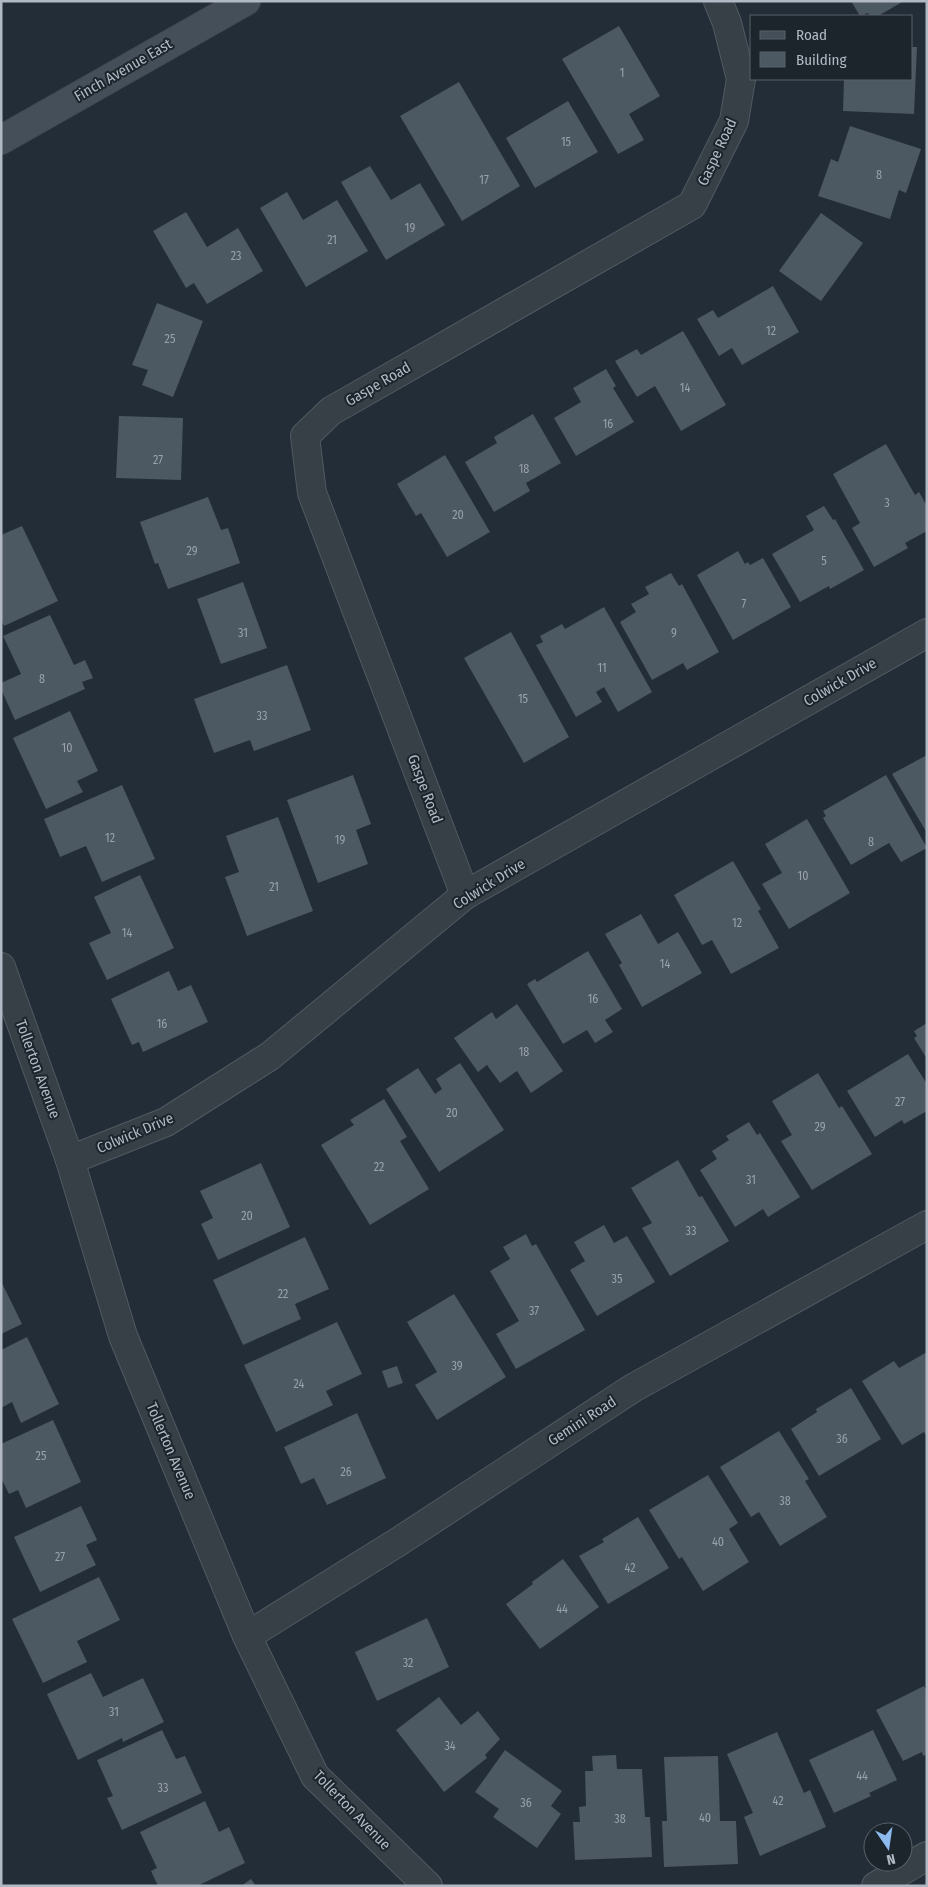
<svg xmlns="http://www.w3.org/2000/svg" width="928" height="1887" font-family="'Fira Sans Condensed',sans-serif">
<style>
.building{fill:#4c5862}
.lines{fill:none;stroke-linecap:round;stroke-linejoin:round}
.minor-casing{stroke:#515a62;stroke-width:30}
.secondary-casing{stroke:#404851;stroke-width:30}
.minor{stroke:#373f47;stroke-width:28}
.secondary{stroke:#454f5a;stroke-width:28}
.labels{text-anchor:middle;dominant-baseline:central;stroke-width:4;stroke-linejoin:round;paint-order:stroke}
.number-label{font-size:12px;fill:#98a2ac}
.street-label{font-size:15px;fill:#b1bac4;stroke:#1c242c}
</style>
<rect width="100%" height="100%" fill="#232d37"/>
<!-- building -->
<g class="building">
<polygon points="851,1 904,1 878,16 870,16 868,13 860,16"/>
<polygon points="619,26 660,96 629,114 644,140 618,154 562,59"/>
<polygon points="912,47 917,47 914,114 843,111 844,79 912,79"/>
<polygon points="459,82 520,186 462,221 400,116"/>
<polygon points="568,101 598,152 535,188 506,138"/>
<polygon points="850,126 921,149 906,193 899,190 890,219 818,196 831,159 838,162"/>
<polygon points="370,166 391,200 420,183 445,225 386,260 341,182"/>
<polygon points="287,192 303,220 337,200 368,251 306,287 260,208"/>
<polygon points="186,212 207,247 238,228 263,271 207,304 194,283 186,288 153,231"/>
<polygon points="821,213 863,243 821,301 779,271"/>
<polygon points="773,286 799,332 742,365 732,348 719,356 697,319 713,310 718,318"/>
<polygon points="157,303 203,321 173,397 142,385 148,370 132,365"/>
<polygon points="683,331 726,405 681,431 655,386 637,397 615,361 637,349 641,355"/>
<polygon points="606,369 616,386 613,388 634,422 576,456 554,418 581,402 573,388"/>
<polygon points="533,414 561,463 526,483 530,491 494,512 465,462 497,443 494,437"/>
<polygon points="119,416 183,418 181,480 116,478"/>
<polygon points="886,444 915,495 919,492 927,506 927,531 905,543 908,548 874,567 852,528 860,523 833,474"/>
<polygon points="445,455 490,532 447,557 421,513 416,516 397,484"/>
<polygon points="208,497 221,530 228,528 240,563 168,589 158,563 155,564 140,522"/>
<polygon points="824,506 833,520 835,519 864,570 830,589 829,586 800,602 772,554 814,530 806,516"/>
<polygon points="22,526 58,601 4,626 1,620 1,535"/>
<polygon points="738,551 745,564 748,562 750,565 763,558 791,607 733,640 697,575"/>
<polygon points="671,573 679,586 682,584 719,652 687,670 683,663 652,680 620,622 636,612 631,604 649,594 645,587"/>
<polygon points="243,582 267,648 221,664 197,599"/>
<polygon points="604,607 652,692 618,712 604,687 596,692 602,702 576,717 536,645 543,642 540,636 562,624 565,629"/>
<polygon points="50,615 74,665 85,660 93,678 82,682 85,689 15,720 1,689 1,683 21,674 3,636"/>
<polygon points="511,632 569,737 524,763 464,658"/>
<polygon points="287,665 311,730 254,751 250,740 214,753 194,699"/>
<polygon points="70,711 98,771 77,781 83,792 46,809 13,738"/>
<polygon points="927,755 927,833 892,774"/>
<polygon points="353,775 371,824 356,830 368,864 318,883 287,800"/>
<polygon points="886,775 927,848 901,862 889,843 851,865 823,818 826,816 823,811"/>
<polygon points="122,785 155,859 102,882 86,846 60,857 44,819"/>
<polygon points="278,817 313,911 247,936 225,877 239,872 226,836"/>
<polygon points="807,819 850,893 789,929 762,884 782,873 765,844"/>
<polygon points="733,861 761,909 758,911 779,948 731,974 712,940 702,945 674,895"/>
<polygon points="140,875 174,948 107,980 89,943 111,933 94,897"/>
<polygon points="641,914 658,944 678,932 702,973 642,1007 619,965 622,963 605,934"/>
<polygon points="588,951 622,1009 605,1020 613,1032 595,1043 587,1030 563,1044 527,984 535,979 537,982"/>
<polygon points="169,971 178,991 191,985 208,1022 143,1052 139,1042 132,1045 111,999"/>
<polygon points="517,1004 563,1071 531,1093 517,1071 500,1083 487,1065 478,1072 454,1038 492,1012 496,1019"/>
<polygon points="927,1023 927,1059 914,1038 917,1036 914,1031"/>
<polygon points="908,1054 927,1084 927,1111 904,1124 902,1120 875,1137 847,1091"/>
<polygon points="460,1063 504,1130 439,1172 386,1089 418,1068 435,1094 442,1089 436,1079"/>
<polygon points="818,1073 839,1108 842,1106 872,1154 812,1190 781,1141 792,1135 772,1101"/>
<polygon points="384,1099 407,1137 400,1141 429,1189 370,1225 321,1145 354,1125 350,1120"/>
<polygon points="749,1122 757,1135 760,1133 800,1197 768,1217 763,1209 735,1227 700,1170 717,1159 712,1151 729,1140 726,1136"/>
<polygon points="678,1160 699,1197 702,1196 729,1241 670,1276 642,1228 652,1223 631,1188"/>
<polygon points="261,1163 290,1227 218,1260 201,1224 213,1218 200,1191"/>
<polygon points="604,1225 614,1243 627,1236 655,1282 597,1316 570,1270 585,1261 574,1242"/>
<polygon points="526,1234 532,1246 536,1244 585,1330 516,1369 496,1334 519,1321 490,1271 510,1259 503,1247"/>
<polygon points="305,1237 329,1289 295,1304 301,1319 243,1345 213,1280"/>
<polygon points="1,1281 22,1324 1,1334"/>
<polygon points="454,1294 506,1377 437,1420 415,1385 437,1372 407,1322"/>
<polygon points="337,1322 362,1374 326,1391 333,1405 276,1432 244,1365"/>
<polygon points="27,1337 59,1404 21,1423 12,1402 1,1408 1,1350"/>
<polygon points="927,1352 927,1437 924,1432 902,1445 862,1381 894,1361 899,1368"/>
<polygon points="397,1366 403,1383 388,1388 382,1371"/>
<polygon points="851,1388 881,1439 819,1476 791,1429 817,1412 816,1409"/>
<polygon points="357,1413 386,1478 327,1505 314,1478 301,1484 284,1447"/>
<polygon points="53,1420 81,1482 26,1508 18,1490 9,1494 1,1478 1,1444"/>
<polygon points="779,1431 809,1479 805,1481 827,1517 780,1546 759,1512 751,1517 720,1467"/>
<polygon points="708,1475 738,1523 729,1529 749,1562 703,1591 682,1557 679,1559 649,1510"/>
<polygon points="81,1506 97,1540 86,1545 96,1565 40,1592 14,1537"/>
<polygon points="638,1517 669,1568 608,1604 579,1556 604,1542 602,1539"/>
<polygon points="563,1559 599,1607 540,1649 506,1604 533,1584 532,1582"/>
<polygon points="99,1577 120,1620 77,1641 87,1662 43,1683 12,1619"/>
<polygon points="427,1618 449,1667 377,1701 355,1652"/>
<polygon points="91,1673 103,1697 143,1678 164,1722 123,1742 122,1738 78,1760 47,1694"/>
<polygon points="924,1686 927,1691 927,1754 923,1756 922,1752 903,1761 876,1710"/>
<polygon points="439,1697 461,1725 478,1711 500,1739 485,1755 487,1758 444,1792 396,1730"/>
<polygon points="162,1730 176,1759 185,1756 202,1793 122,1830 107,1798 113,1796 97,1760"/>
<polygon points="873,1730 897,1780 869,1793 871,1796 834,1813 809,1760"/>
<polygon points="777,1732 804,1793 810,1790 826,1827 760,1856 744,1817 753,1813 727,1754"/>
<polygon points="505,1750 562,1791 551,1806 561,1814 537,1848 493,1817 499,1809 475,1792"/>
<polygon points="616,1755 617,1769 642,1769 645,1817 650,1817 652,1857 575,1860 573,1822 580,1822 579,1807 586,1806 585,1771 593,1771 592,1756"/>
<polygon points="718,1756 720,1821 736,1821 738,1864 664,1867 662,1821 667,1821 664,1757"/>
<polygon points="205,1801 219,1832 229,1827 245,1863 197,1886 158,1886 151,1871 157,1868 140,1832"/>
<polygon points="251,1879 256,1886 241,1886"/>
</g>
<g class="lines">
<!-- minor casing -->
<g class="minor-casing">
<g id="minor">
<polyline points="465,895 312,493 305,436 331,411 692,205 734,121 741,79 727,23 718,1"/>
<polyline points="1,967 70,1160 123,1336 247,1636 315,1776 428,1886"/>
<polyline points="70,1160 166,1122 270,1056 465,895 927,633"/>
<polyline points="247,1636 398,1542 633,1388 927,1225"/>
<polyline points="876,1886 927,1856"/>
</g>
</g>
<!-- secondary casing -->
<g class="secondary-casing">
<polyline id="secondary" points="1,140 246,1"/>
</g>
<!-- minor -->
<use href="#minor" class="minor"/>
<!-- secondary -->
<use href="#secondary" class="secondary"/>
</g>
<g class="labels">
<!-- number labels -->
<g class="number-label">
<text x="622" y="73">1</text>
<text x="566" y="142">15</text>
<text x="879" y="175">8</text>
<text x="484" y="180">17</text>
<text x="410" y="228">19</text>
<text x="332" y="240">21</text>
<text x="236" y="256">23</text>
<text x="771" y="331">12</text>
<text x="170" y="339">25</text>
<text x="685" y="388">14</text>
<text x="608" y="424">16</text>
<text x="158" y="460">27</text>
<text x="524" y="469">18</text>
<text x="887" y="503">3</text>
<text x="458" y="515">20</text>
<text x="192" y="551">29</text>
<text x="824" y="561">5</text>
<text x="744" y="604">7</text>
<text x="243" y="633">31</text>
<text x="674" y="633">9</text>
<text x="602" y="668">11</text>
<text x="42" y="679">8</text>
<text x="523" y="699">15</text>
<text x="262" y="716">33</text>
<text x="67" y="748">10</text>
<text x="110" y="838">12</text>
<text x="340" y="840">19</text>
<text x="871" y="842">8</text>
<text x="803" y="876">10</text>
<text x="274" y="887">21</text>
<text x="737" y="923">12</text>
<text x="127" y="933">14</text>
<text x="665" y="964">14</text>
<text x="593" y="999">16</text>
<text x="162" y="1024">16</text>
<text x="524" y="1052">18</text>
<text x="900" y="1102">27</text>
<text x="452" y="1113">20</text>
<text x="820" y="1127">29</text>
<text x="379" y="1167">22</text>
<text x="751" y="1180">31</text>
<text x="247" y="1216">20</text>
<text x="691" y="1231">33</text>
<text x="617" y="1279">35</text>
<text x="283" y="1294">22</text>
<text x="534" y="1311">37</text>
<text x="457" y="1366">39</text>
<text x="299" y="1384">24</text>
<text x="842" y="1439">36</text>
<text x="41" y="1456">25</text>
<text x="346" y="1472">26</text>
<text x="785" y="1501">38</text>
<text x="718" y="1542">40</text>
<text x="60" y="1557">27</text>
<text x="630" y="1568">42</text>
<text x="562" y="1609">44</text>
<text x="408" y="1663">32</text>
<text x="114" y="1712">31</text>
<text x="450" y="1746">34</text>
<text x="862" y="1776">44</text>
<text x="163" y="1788">33</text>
<text x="778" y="1801">42</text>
<text x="526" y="1803">36</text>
<text x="705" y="1818">40</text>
<text x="620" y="1819">38</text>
</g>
<!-- street labels -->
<g class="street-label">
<text transform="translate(123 70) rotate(-30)">Finch Avenue East</text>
<text transform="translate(717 152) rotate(-65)">Gaspe Road</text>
<text transform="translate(378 384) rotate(-30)">Gaspe Road</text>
<text transform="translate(840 682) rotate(-30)">Colwick Drive</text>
<text transform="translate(425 789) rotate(69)">Gaspe Road</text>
<text transform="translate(489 884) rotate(-32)">Colwick Drive</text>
<text transform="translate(38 1069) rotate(70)">Tollerton Avenue</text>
<text transform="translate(135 1133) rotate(-23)">Colwick Drive</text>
<text transform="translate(582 1421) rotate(-33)">Gemini Road</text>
<text transform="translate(171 1451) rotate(67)">Tollerton Avenue</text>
<text transform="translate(352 1810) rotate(46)">Tollerton Avenue</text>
</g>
</g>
<!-- border -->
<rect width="928" height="1887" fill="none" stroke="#b1bac4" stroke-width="5"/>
<!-- legend -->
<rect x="750" y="15" width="162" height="65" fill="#1c242c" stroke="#586069"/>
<rect x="760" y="31" width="25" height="8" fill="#454f5a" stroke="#586069"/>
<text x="796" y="40" font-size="15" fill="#b1bac4">Road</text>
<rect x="760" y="52" width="25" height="15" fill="#4c5862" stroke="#586069"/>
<text x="796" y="65" font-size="15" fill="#b1bac4">Building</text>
<!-- north arrow -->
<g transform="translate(888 1847) rotate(167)"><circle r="24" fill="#1c242c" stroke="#586069"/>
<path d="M0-4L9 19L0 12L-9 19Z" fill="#8dbbed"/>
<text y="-8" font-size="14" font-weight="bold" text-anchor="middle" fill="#b1bac4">N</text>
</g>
</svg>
